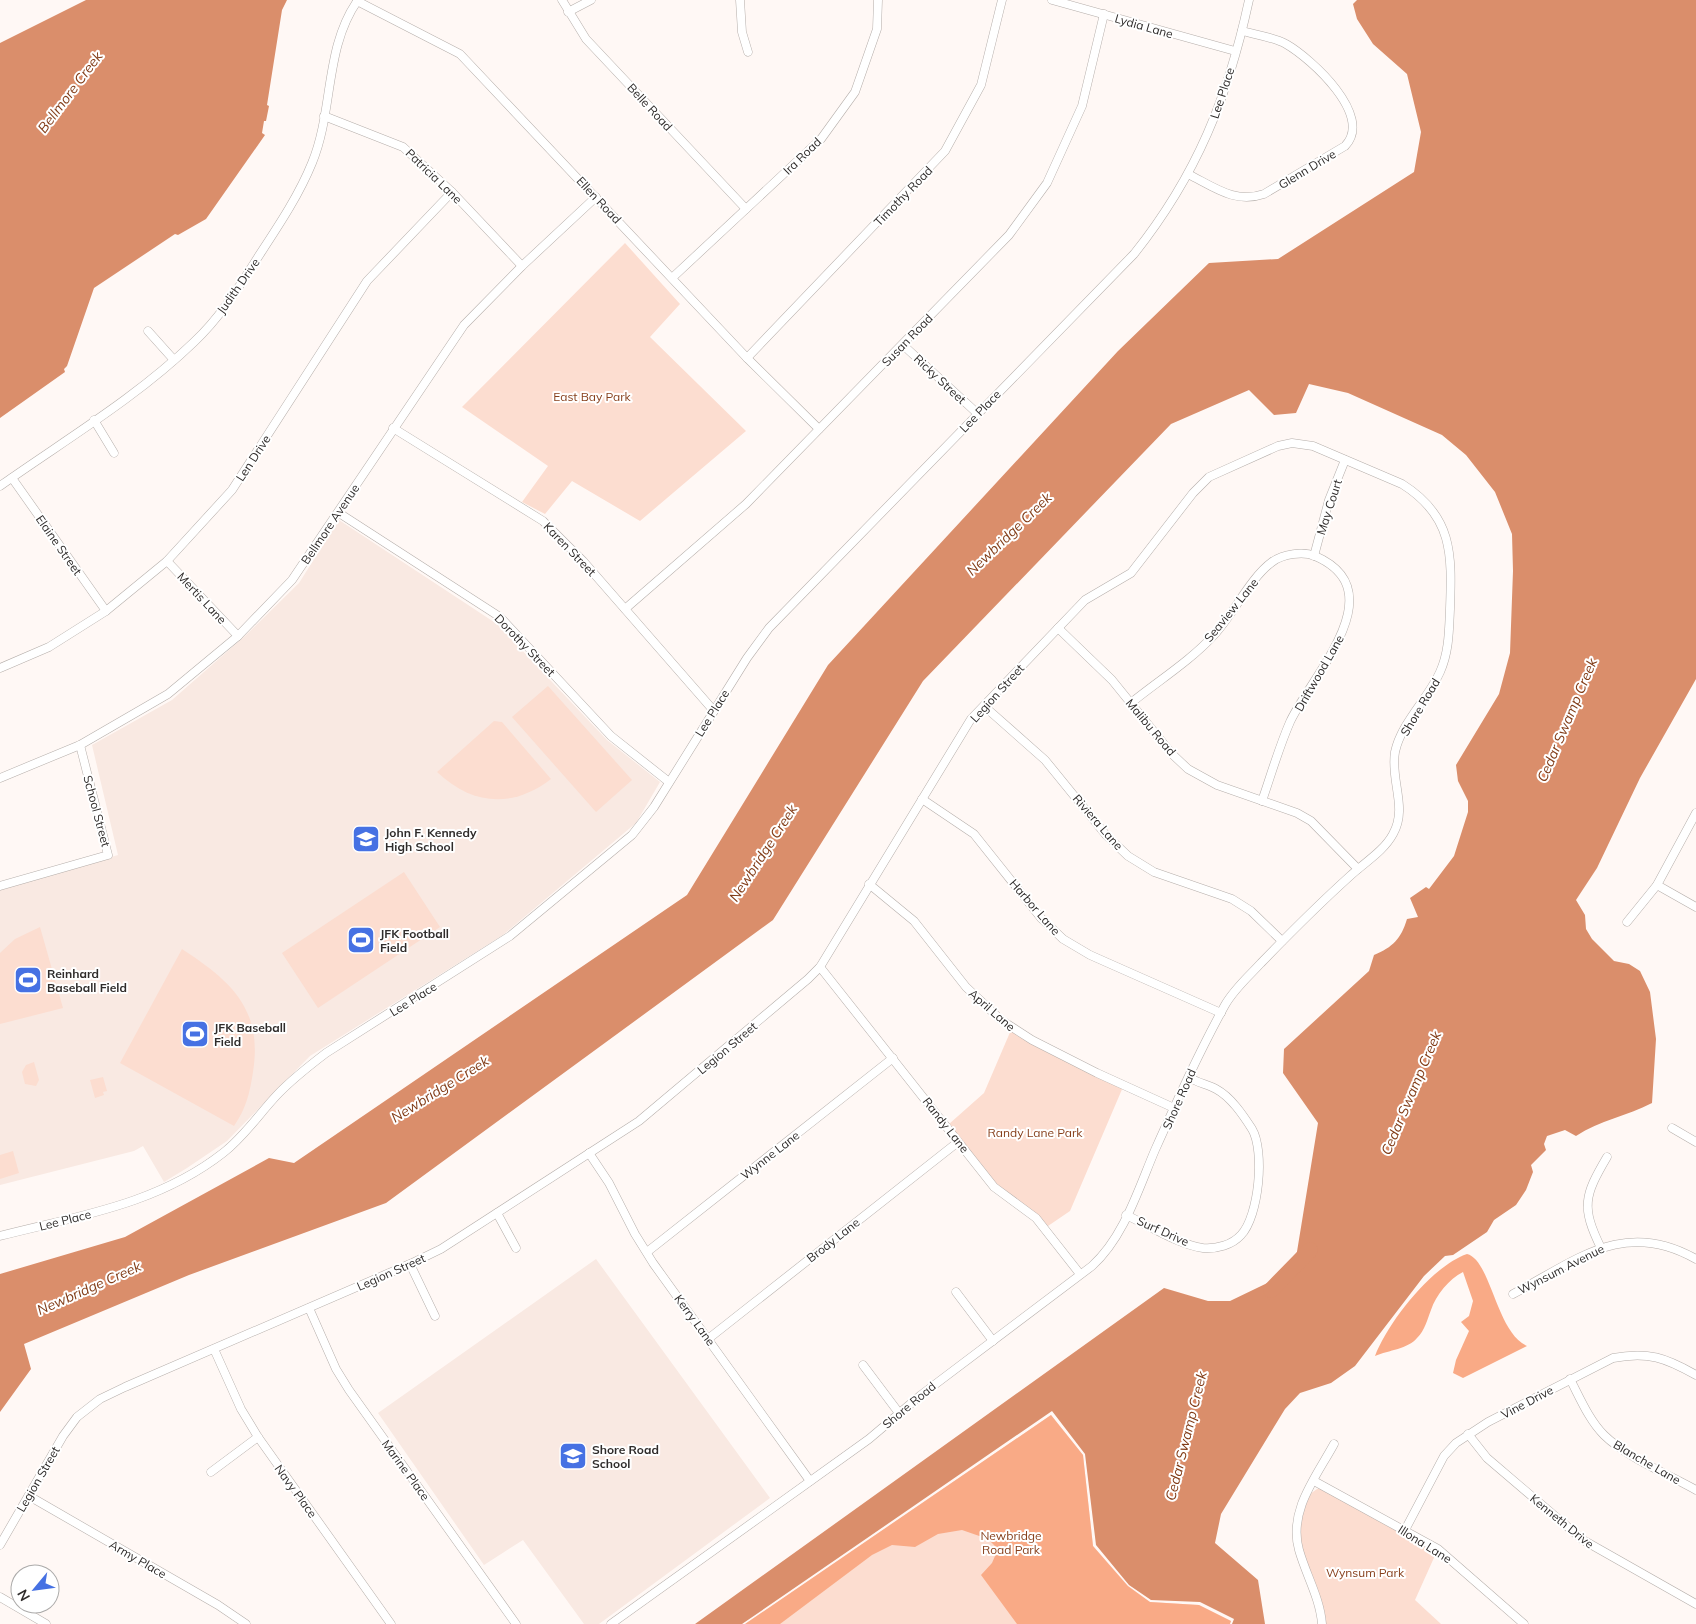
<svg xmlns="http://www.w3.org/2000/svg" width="1696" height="1624" font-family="Mulish,sans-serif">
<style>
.built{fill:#f9e9e2}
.green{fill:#fcddd0}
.forest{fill:#f9aa86}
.water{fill:#da8e6b}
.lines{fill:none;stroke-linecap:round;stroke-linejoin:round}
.river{stroke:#da8e6b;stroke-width:16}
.minor-casing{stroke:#b5aeaa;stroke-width:9}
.minor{stroke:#fff;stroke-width:8}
.labels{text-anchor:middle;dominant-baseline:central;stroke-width:4;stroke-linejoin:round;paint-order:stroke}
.street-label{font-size:12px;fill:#2f2c2b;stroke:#fff}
.park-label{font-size:12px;fill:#863f1b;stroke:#fff}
.poi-label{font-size:12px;font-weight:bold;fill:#2f2c2b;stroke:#fff;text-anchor:start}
.water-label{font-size:14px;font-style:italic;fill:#823c17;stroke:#fff}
</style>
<rect width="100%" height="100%" fill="#fff8f5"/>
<!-- built -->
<g class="built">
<polygon points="339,520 497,624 607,740 660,782 636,823 503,935 310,1056 227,1141 187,1168 164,1182 143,1146 134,1151 0,1185 0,890 118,855 92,745 172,700 246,635 299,583"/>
<polygon points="596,1259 770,1498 599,1624 584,1624 523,1540 484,1565 378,1413"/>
</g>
<!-- green -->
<g class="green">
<polygon points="625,243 680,304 650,337 746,431 640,521 572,481 545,514 522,502 548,466 462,407"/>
<polygon points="548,686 632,780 596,812 512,717"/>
<path d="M494,721l8,1 49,57c-39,30 -79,26 -114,-7z"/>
<polygon points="404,872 440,927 318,1008 282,953"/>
<polygon points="40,927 63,1008 0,1024 0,953 15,939"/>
<path d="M182,949c49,32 81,60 71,123 -3,20 -7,37 -19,54l-114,-63z"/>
<polygon points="1011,1030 1123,1087 1070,1211 1048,1226 1037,1214 995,1184 949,1124 984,1093"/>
<polygon points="34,1062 39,1080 36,1086 25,1084 22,1072 26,1065"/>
<polygon points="103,1077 107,1091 103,1092 104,1095 95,1098 90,1080"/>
<polygon points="13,1151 19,1173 0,1179 0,1155"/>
<polygon points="1051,1415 1083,1455 1093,1546 1127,1587 1150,1602 1199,1605 1231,1621 1229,1624 745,1624"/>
<path d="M1322,1487l115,64 -22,49 26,24h-119c-9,-32 -46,-121 0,-137z"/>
</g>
<!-- forest -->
<g class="forest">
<path d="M1467,1254c24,6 29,78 60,92l-64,32 -10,-5 3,-13 13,-29 -8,-9 8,-6 4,-15 -10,-29c-14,7 -27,23 -32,38 -4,10 -6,20 -14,28 -9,11 -28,12 -42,18 13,-34 57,-90 92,-102z"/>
<polygon points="1051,1415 1083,1455 1093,1546 1128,1586 1150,1602 1199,1605 1231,1621 1230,1624 1017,1624 981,1575 992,1563 998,1549 988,1539 962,1530 938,1534 915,1547 892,1545 872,1555 780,1624 745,1624"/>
</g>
<!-- water -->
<g class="water">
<polygon points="86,0 287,0 282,10 267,105 269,106 266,121 264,121 262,133 265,135 206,219 178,235 175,234 94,288 67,366 64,369 65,372 0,418 0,43"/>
<path d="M1357,0h339v679l-56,99 -43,90 -21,32 9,15 1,14 6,10 22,22 15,3 11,7 10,21 6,47 -4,64c-25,13 -52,17 -76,33l-11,-6 -18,6 -3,8 2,6 -15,15 2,7 -7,18 -10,15 -22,15 -7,12 -34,23 -8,1 -21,20 -69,90 -24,17 -31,10 -15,16 -64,105 -6,29 43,37 7,44h-33l2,-5 -34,-17 -49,-2 -22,-15 -33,-40 -11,-91 -33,-43 -310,213h-47l469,-336 44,13h22l64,-31 24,-147 -35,-50 1,-24 85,-78 5,-16c19,-8 27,-16 33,-36l11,-2 -8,-19 16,-11 3,2 25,-33 14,-44v-11l-10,-20 -2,-16 43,-71 11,-41 3,-82 -1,-37 -17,-42 -29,-37 -24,-20 -94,-42 -39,-9 -13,29 -22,2 -25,-25 -78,34 -248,257 -150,239 -387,283 -197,72 -165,69 7,25 -31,43v-138l125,-37 144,-79 25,5 393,-268 141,-230 290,-314 91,-88 69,-4 136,-87 7,-40 -14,-58 -34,-30 -16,-25 -4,-15z"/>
</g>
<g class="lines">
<!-- river -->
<polyline class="river" points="1271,1290 1310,1250"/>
<!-- minor casing -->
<g class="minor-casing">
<g id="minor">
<polyline points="562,0 586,39 746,209"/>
<polyline points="740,0 742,32 748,52"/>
<polyline points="1052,0 1235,51"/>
<polyline points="357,1 460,54 747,358 819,429"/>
<polyline points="568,12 591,0"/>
<polyline points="324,116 403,147 452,192 522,266"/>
<path d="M1188,174c26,13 47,30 76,20l81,-48c29,-30 -33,-87 -59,-102 -13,-7 -29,-9 -44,-13"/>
<polyline points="672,278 821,139 855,92 877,29 878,0"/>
<polyline points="148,331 174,360"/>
<polyline points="903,345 978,414"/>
<polyline points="747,358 945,151 981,85 1002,0"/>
<polyline points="94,420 114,453"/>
<polyline points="393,428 543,521 583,561 714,711"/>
<polyline points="12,478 106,611"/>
<path d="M0,486c65,-46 136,-88 194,-144 27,-25 46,-57 66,-88 19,-29 39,-59 52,-91 22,-53 12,-115 46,-163"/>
<polyline points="339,513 500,617 611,736 669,782"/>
<polyline points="1314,556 1329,500 1345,460"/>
<polyline points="167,561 238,636"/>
<polyline points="625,609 746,504 1009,235 1047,183 1082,106 1104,14"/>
<polyline points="1058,628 1112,680 1172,754 1188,769 1217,785 1297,813 1311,821 1358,869"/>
<polyline points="0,668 49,647 106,611 167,561 232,490 367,281 452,192"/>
<path d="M1131,703c27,-22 59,-42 82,-67 20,-21 37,-58 59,-74 11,-8 31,-11 43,-6 81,35 -4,120 -25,166 -11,25 -19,53 -28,79"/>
<polyline points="984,706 1045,760 1106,835 1128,856 1154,872 1232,899 1251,911 1282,941"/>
<polyline points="0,778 80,745 168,694 238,636 292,580 464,325 522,266 596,197"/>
<polyline points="922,799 974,834 1041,918 1063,939 1090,955 1221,1013"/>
<polyline points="869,884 914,921 966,987 1001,1020 1032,1040 1097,1073 1174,1108"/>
<polyline points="1657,885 1696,907"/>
<polyline points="0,886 108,855 80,745"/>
<polyline points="1627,922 1657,885 1696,813"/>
<polyline points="820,967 994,1187 1036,1218 1080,1274"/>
<polyline points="1672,1128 1696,1142"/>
<polyline points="589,1153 609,1183 635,1234 653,1263 810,1481"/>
<polyline points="497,1213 516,1248"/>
<path d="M1126,1215c22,10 53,30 77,33 14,1 29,-3 38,-13 18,-19 24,-84 11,-106 -9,-14 -21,-32 -36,-40 -9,-5 -19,-6 -27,-12"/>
<path d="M0,1236c78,-20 158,-32 223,-83 21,-16 36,-39 54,-58 15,-16 32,-29 49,-42l184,-117 122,-101 22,-28 93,-149 22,-30 365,-374c63,-79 94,-157 115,-254"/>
<path d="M1601,1248c-20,-41 -17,-52 6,-91"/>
<polyline points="647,1252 893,1058"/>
<polyline points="410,1264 435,1316"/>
<polyline points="956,1292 993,1341"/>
<path d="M1513,1294c64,-34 111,-76 183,-35"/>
<polyline points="309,1308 336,1369 349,1390 516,1624"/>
<polyline points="708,1339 958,1142"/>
<polyline points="214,1349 241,1409 258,1437 391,1624"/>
<polyline points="863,1365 899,1413"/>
<path d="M1570,1379c10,19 19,41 34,56 21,21 65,40 92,55"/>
<polyline points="1468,1434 1487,1458 1583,1540 1696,1604"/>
<polyline points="211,1472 258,1437"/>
<polyline points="1314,1481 1438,1549 1524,1624"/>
<polyline points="29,1496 218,1605 246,1624"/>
<path d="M1405,1530l39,-74 12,-13 32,-21 125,-64c35,-7 53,0 83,17"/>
<path d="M0,1545l63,-109 14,-19 23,-18 25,-12 285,-123 31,-15 198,-128 169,-142 12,-12 151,-248 114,-119 46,-27 62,-80 16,-16 69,-31 14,-3 21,3 89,38c51,32 50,70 48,125 -1,22 -1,43 -10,63 -12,27 -39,51 -45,80 -5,28 13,56 -2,82 -9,17 -29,29 -43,42 -31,28 -60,57 -89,87 -12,13 -27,26 -36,42 -26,47 -48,96 -70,145 -17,40 -31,87 -63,116l-171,129 -52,44 -258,185"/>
<polyline points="0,1597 46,1624"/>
<path d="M1322,1624c-2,-26 -16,-49 -23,-74 -11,-39 17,-73 35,-106"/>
</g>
</g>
<!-- minor -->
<use href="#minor" class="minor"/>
</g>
<!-- icons -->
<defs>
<g id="school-square" transform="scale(1.4375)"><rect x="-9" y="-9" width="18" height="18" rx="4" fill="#4671e3" stroke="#fff"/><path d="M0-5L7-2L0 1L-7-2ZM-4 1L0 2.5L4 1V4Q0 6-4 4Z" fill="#fff"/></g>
<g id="stadium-square" transform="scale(1.4375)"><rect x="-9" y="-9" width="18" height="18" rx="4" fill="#4671e3" stroke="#fff"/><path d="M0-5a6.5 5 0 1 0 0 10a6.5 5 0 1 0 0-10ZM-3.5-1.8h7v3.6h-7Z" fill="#fff"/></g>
</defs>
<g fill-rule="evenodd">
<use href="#school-square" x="366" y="839"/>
<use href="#stadium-square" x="361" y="940"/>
<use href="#stadium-square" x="28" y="980"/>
<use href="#stadium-square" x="195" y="1034"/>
<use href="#school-square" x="573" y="1456"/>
</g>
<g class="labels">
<!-- street labels -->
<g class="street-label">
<text transform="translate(1144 26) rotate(16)">Lydia Lane</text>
<text transform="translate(1222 93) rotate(-72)">Lee Place</text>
<text transform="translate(650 107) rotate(47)">Belle Road</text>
<text transform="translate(802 156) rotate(-44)">Ira Road</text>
<text transform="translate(1307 169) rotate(-31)">Glenn Drive</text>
<text transform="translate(434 176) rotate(44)">Patricia Lane</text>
<text transform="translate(903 196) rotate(-46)">Timothy Road</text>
<text transform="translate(599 200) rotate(47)">Ellen Road</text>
<text transform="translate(238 286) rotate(-55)">Judith Drive</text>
<text transform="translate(907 340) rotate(-46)">Susan Road</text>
<text transform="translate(940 379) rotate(43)">Ricky Street</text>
<text transform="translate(980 411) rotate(-46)">Lee Place</text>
<text transform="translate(253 458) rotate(-57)">Len Drive</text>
<text transform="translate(1329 507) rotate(-72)">May Court</text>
<text transform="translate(330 524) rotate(-56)">Bellmore Avenue</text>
<text transform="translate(59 545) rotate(55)">Elaine Street</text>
<text transform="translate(570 549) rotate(46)">Karen Street</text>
<text transform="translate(202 598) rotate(47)">Mertis Lane</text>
<text transform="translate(1231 610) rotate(-51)">Seaview Lane</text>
<text transform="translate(525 645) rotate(46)">Dorothy Street</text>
<text transform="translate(1319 673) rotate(-60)">Driftwood Lane</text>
<text transform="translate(997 693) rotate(-48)">Legion Street</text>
<text transform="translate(1420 707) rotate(-59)">Shore Road</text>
<text transform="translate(712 713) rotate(-58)">Lee Place</text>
<text transform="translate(1151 727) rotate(50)">Malibu Road</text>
<text transform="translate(97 811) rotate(75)">School Street</text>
<text transform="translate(1098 822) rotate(49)">Riviera Lane</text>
<text transform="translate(1035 907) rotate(49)">Harbor Lane</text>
<text transform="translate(413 999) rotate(-32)">Lee Place</text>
<text transform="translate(992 1010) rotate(41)">April Lane</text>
<text transform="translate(727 1048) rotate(-40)">Legion Street</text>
<text transform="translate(1179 1099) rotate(-66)">Shore Road</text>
<text transform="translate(946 1125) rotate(52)">Randy Lane</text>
<text transform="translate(770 1155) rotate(-38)">Wynne Lane</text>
<text transform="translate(65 1220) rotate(-14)">Lee Place</text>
<text transform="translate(1163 1231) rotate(24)">Surf Drive</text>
<text transform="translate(833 1240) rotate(-38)">Brody Lane</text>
<text transform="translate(1561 1269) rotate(-27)">Wynsum Avenue</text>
<text transform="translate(391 1272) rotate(-24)">Legion Street</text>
<text transform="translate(695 1320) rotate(54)">Kerry Lane</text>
<text transform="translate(1527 1402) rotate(-28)">Vine Drive</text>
<text transform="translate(909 1405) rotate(-40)">Shore Road</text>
<text transform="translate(1647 1462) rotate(30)">Blanche Lane</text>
<text transform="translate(406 1470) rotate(54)">Marine Place</text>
<text transform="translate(38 1479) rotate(-60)">Legion Street</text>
<text transform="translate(296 1491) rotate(54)">Navy Place</text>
<text transform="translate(1562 1521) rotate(39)">Kenneth Drive</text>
<text transform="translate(1425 1544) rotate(32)">Illona Lane</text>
<text transform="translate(138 1559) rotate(30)">Army Place</text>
</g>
<!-- park labels -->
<g class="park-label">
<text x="592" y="396">East Bay Park</text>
<text x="1035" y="1132">Randy Lane Park</text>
<text x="1011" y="1535">Newbridge<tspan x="1011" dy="14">Road Park</tspan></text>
<text x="1365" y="1572">Wynsum Park</text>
</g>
<!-- poi labels -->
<g class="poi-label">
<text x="385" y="832">John F. Kennedy<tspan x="385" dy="14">High School</tspan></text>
<text x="380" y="933">JFK Football<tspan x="380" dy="14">Field</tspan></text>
<text x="47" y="973">Reinhard<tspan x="47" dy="14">Baseball Field</tspan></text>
<text x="214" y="1027">JFK Baseball<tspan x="214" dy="14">Field</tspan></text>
<text x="592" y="1449">Shore Road<tspan x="592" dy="14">School</tspan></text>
</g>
<!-- water labels -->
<g class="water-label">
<text transform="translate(70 92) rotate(-53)">Bellmore Creek</text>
<text transform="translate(1009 534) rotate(-44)">Newbridge Creek</text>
<text transform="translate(1567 720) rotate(-67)">Cedar Swamp Creek</text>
<text transform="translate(763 853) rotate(-57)">Newbridge Creek</text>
<text transform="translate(440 1089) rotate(-32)">Newbridge Creek</text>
<text transform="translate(1411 1093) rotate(-67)">Cedar Swamp Creek</text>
<text transform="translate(89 1288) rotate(-24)">Newbridge Creek</text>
<text transform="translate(1186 1436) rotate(-76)">Cedar Swamp Creek</text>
</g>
</g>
<!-- north arrow -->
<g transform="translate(35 1589) rotate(241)"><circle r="24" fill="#ffffff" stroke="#acabaa"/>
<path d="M0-4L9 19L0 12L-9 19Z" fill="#4671e3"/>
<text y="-8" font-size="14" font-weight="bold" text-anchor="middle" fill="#2f2c2b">N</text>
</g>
</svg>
